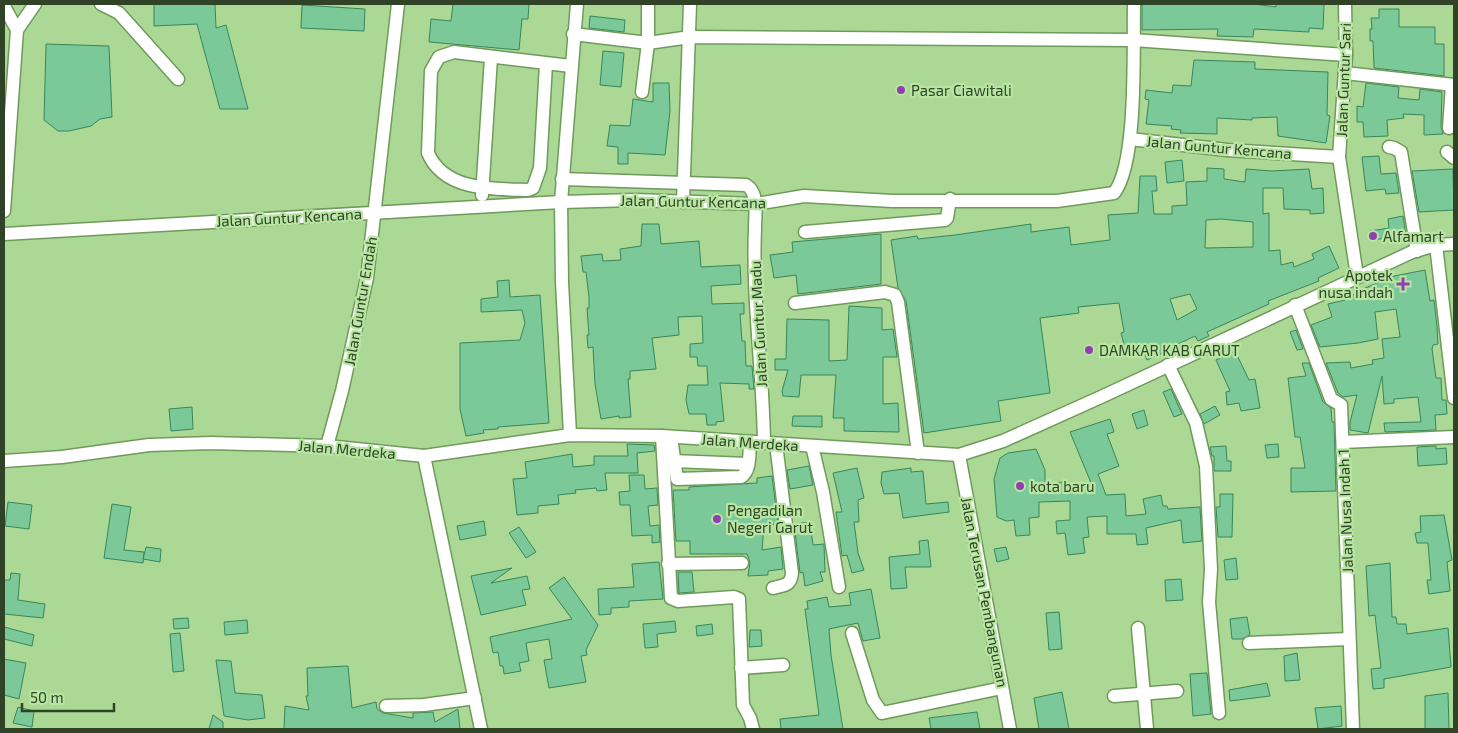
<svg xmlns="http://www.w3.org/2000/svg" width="1458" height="733" font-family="'Exo 2',sans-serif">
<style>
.building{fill:#7bc899;stroke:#38865a;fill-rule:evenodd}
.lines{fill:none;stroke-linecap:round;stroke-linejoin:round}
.minor-casing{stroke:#6f9a5a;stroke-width:15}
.minor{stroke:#fff;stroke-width:12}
.poi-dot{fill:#913fae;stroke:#b8e6a2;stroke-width:2}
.labels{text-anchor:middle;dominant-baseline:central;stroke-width:4.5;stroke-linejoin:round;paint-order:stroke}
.street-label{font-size:15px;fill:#304327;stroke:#b8e6a2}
.poi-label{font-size:15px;fill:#304327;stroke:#b8e6a2;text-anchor:start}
</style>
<rect width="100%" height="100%" fill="#abd995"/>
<!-- building -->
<g class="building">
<polygon points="154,4 215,4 216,28 226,25 248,109 220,109 197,24 154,26"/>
<polygon points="453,4 529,4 528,19 522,19 519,50 429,42 431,19 451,21"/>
<polygon points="1142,4 1254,4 1276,7 1276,4 1324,4 1323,29 1309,28 1309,32 1254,29 1253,37 1217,36 1218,29 1142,30"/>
<polygon points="302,5 365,9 364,31 301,28"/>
<polygon points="1379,9 1399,9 1399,27 1435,27 1435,44 1444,44 1444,76 1374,68 1373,41 1370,41 1370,29 1372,29 1371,18 1379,18"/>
<polygon points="590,16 625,20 624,32 589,28"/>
<polygon points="46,44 109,46 112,117 100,119 91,126 69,131 58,131 44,120"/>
<polygon points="603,51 624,53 621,87 600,85"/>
<polygon points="1194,60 1255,62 1255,69 1328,72 1327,115 1330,116 1326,143 1278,136 1277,117 1252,118 1252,120 1217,118 1217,134 1180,133 1181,130 1171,129 1172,126 1146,124 1149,100 1145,99 1146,90 1172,93 1173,85 1191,86"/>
<polygon points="653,83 669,83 670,111 665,155 628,153 628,164 618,164 618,147 607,146 610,125 630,126 633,99 653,102"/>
<polygon points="1366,83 1399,87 1398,98 1419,100 1420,89 1442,92 1441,127 1443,134 1424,135 1424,115 1403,114 1404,118 1387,120 1388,136 1364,137 1363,122 1357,122 1357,106 1363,107"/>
<polygon points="1379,156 1381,174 1396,173 1399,193 1386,194 1385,189 1366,191 1362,157"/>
<polygon points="1182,160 1184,181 1167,183 1165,162"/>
<path d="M1207,168l17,1v10l21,3 1,-13 26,2 37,-2 3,20 11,-1 1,25 -14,1v-4l-26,-1 -1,-21h-20v26l6,-1v38l11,-1 1,15 12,-3 1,5 20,-8 -2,-5 17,-8 10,22 -21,10 1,3 -51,20 1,3 -62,28 2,4 -11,5 -3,-5 -17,8 3,6 -10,5 -2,-5 -22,10 -5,-12 -16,4 -5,-19 3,-1 -5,-29 -41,4 1,6 -39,5 10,75 -52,8 3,20 -77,12 -18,-132 -8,-13 -7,-48 26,-4 1,3 37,-4 76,-11v8l38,-5 2,18 39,-5 -2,-25 30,-2 2,-37h16l1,15h-5l2,23h18v-8l15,-1 -1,-23 21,-1zM1221,219l32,3v25l-48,1 1,-28zM1190,294l7,15 -20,11 -7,-21z"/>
<polygon points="1453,169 1454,210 1419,212 1412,171"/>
<polygon points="1403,216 1406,236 1371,240 1370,231 1389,228 1388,219"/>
<polygon points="642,224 659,224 661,244 699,241 701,267 740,265 741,284 711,286 712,304 744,303 744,314 740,314 742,341 745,341 746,366 752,366 754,389 749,389 749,384 720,383 724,421 716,422 716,425 707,425 706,414 689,414 686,400 688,385 708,385 707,366 698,366 697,357 690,357 690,344 703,343 702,316 678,317 679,335 652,338 656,369 630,371 630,379 628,379 631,417 619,418 619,416 601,419 595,384 593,347 588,348 587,335 589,335 587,308 589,308 589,297 586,272 583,272 581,256 602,254 603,261 621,260 620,249 641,246"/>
<polygon points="881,234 881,284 798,294 796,275 774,278 770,255 793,252 792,242"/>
<polygon points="1425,270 1430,301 1434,300 1437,327 1438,344 1433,345 1432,349 1436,378 1441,378 1442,400 1446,400 1447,414 1435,415 1436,430 1385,432 1384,423 1421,422 1418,397 1394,399 1394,403 1384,404 1382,376 1368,433 1350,430 1350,422 1357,395 1343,397 1338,393 1326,363 1350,362 1351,368 1373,364 1372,360 1384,358 1382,339 1400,337 1396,309 1375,312 1378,339 1358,343 1320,347 1311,325 1332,317 1328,304 1345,300 1345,296 1357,294 1356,292 1379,282 1379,279"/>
<polygon points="509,280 510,297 540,295 549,423 498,427 498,429 483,430 484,433 466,436 460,409 460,343 520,340 525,323 522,310 481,312 481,299 498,297 497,281"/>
<polygon points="849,306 882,308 882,330 893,329 897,357 883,357 883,404 898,403 899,432 844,431 844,418 833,418 836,375 801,375 799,397 783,396 782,391 788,370 775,370 775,359 786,359 787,319 829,320 829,361 847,360"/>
<polygon points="1296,330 1303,349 1297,350 1290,332"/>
<polygon points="1235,351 1249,380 1255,379 1260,408 1241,411 1239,403 1227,405 1226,392 1230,391 1216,360"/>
<polygon points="1302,363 1309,363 1323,402 1331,408 1332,422 1334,422 1336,491 1291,492 1291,468 1305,468 1300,437 1295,437 1288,378 1306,376"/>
<polygon points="1171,389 1182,414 1174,417 1163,392"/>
<polygon points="1215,406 1220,415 1204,424 1200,414"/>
<polygon points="192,407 193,429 171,431 169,409"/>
<polygon points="1144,410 1148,425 1137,429 1132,414"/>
<polygon points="793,416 822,416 822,427 792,426"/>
<polygon points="1110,419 1114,432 1107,434 1119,466 1098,474 1106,495 1125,494 1126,516 1146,514 1143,499 1161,495 1163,506 1167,506 1168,509 1200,507 1202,541 1183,543 1181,520 1146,528 1148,544 1137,545 1136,534 1107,534 1107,516 1087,517 1089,537 1083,538 1085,553 1068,555 1065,533 1057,534 1056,521 1070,520 1070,501 1039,502 1039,517 1029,518 1030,535 1016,536 1014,520 1006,521 997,517 994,479 1000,458 1008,453 1036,449 1045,470 1045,483 1067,482 1068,491 1094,490 1070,432"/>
<polygon points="627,444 654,445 655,451 637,453 638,473 605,473 607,490 597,491 596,488 575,490 576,493 558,495 559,504 538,506 538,513 517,515 513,479 527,478 525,462 572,454 573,467 594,465 594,456 628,456"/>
<polygon points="1278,444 1279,457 1267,458 1265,445"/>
<polygon points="1226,446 1227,461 1231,461 1231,471 1214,471 1214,456 1212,456 1210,447"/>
<polygon points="1436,446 1436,449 1446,448 1447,464 1418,466 1417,447"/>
<polygon points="809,466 813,485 790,489 787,470"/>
<polygon points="857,468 864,498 858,500 859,522 854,522 858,553 864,570 852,573 847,555 842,556 836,512 842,512 833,473"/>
<polygon points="911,468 911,472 923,471 926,504 948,502 949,512 903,518 899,493 884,494 881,483 882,472"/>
<polygon points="629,475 644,475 645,489 657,488 658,505 648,506 650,526 659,525 660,542 652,543 652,535 632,536 630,505 620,505 619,492 630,491"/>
<polygon points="772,476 778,524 764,526 762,550 781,547 783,569 768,571 768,575 748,576 750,562 747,554 690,554 690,541 676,541 673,490 689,490 689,487 757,483 757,478"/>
<polygon points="1220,494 1233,494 1232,537 1218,537 1216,507 1220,507"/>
<polygon points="8,502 32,505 29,529 5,526"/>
<polygon points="112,504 131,507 124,550 144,552 143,563 104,558"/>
<polygon points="1444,515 1452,560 1447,562 1450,591 1429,594 1427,580 1431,580 1428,543 1417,543 1415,533 1421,532 1420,516"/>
<polygon points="484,521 486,535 460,540 457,526"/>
<polygon points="810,522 813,545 824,544 825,572 820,572 823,581 805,586 803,572 800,573 794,524"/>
<polygon points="519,527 536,552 526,558 509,533"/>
<polygon points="928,540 931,567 905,567 907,588 891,589 889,557 920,554 919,541"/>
<polygon points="146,547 161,549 160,562 143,559"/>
<polygon points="1006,547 1009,559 997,562 994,549"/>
<polygon points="1236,558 1238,579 1226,580 1224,560"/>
<polygon points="659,562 663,599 629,601 629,607 611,608 611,614 599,615 598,589 634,587 632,564"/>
<polygon points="1390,563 1392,617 1396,617 1397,624 1406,624 1407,634 1448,628 1451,667 1384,679 1384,688 1373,689 1371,669 1381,668 1375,615 1369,616 1366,566"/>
<polygon points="512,568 491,583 527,576 530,589 522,590 526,605 481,615 471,576"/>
<polygon points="678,572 692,572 694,592 679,593"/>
<polygon points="11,573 20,574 18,600 45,604 43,618 4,614 4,580 10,580"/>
<polygon points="564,577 598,625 586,650 587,655 581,656 586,682 549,688 544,660 552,659 549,639 526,643 529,661 519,663 521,671 504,674 503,666 500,666 498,652 493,653 490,637 572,619 549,588"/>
<polygon points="1181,579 1183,600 1166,601 1165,580"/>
<polygon points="871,589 880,638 863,641 858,623 829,629 831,655 843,729 781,729 780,719 819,715 805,609 808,609 807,601 827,597 829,607 851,605 849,593"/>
<polygon points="1059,612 1062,649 1049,650 1046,613"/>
<polygon points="1247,617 1250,635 1242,639 1232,639 1230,619"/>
<polygon points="188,618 189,628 174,629 173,619"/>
<polygon points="247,620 248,633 225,635 224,622"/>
<polygon points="675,621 676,632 657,634 658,647 645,648 643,624"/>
<polygon points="712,624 713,634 697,636 696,626"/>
<polygon points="4,627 34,635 32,646 4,639"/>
<polygon points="750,630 761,630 762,646 749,647"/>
<polygon points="180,633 184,671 173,672 170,634"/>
<polygon points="1297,653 1300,680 1285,681 1284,656"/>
<polygon points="4,659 26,663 19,699 4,695"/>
<polygon points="216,660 231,661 235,693 262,695 265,718 248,720 224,716"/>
<polygon points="348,666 352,708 376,702 377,709 383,713 413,718 413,713 433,712 435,722 458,709 460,729 284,729 285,706 309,710 306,696 308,696 307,668"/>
<polygon points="1207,673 1211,714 1193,716 1190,674"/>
<polygon points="1267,683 1270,696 1230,701 1229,690"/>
<polygon points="1062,692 1069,729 1039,729 1034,698"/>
<polygon points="1448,693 1449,729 1425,729 1425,696"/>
<polygon points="1341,706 1342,726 1318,729 1315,708"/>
<polygon points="18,707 34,711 32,727 13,723"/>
<polygon points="977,712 980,729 931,729 929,718"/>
<polygon points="213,715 223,722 223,729 209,729"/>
</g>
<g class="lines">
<!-- minor casing -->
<g class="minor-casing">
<g id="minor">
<polyline points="101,4 119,13 178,79"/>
<polyline points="1345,4 1346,55 1339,157 1357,276"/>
<polyline points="4,6 17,30 4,211"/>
<polyline points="17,30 35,4"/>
<polyline points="573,34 648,43 690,37 1133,40 1346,55"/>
<path d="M546,64l-6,104 -7,20 -5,2c-35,-1 -84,1 -100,-37l3,-82 8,-14 15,-5 117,14"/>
<polyline points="1345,73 1454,85"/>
<polyline points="642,92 648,43 648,4"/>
<polyline points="1449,128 1452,85"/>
<polyline points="1130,139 1227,150 1339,157"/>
<polyline points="1389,147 1394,148 1401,152 1417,251"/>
<polyline points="1447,152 1454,158"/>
<path d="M562,179l184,6c13,7 9,30 9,43 -3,71 8,143 9,215"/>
<polyline points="482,195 491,58"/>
<polyline points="683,202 690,4"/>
<polyline points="805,232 945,220 947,218 950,199"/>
<path d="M4,234l557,-32 73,-2 122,4 48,-8 88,5h165l57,-8c24,-30 19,-147 20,-189"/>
<polyline points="1436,245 1454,398"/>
<polyline points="795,303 885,292 895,295 898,302 918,453"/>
<polyline points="1295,305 1331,399 1341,405 1353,729"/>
<polyline points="1168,365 1196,423 1206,466 1211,569 1209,602 1219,713"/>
<polyline points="570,435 562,282 561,202 577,4"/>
<polyline points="662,436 671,598 678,601 734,597 739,599 743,705 750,718 753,729"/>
<path d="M671,437l6,42 64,-2c10,-6 8,-24 9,-35"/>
<polyline points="1343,442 1454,437"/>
<polyline points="327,446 342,391 367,278 398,4"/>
<polyline points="812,446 823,492 839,587"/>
<polyline points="959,455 1010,729"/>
<polyline points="424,456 481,729"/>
<polyline points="4,461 62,457 149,445 211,443 327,446 424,456 570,435 662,436 959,455 1003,441 1101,397 1412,252 1436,245 1454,244"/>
<polyline points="673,461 748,464"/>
<polyline points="668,564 742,563"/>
<path d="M773,588c11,-3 18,-2 19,-15l-16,-129"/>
<polyline points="1138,628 1147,729"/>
<polyline points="852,633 873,700 882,713 1002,688"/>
<polyline points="1249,643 1349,639"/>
<polyline points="741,668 783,665"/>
<polyline points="1114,696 1177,691"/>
<polyline points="386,706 424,705 475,698"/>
</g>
</g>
<!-- minor -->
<use href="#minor" class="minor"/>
</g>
<!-- markers -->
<g class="poi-dot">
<circle cx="901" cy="90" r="5"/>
<circle cx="1373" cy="236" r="5"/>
<path d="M1400.5 276.5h5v5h5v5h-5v5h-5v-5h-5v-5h5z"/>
<circle cx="1089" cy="350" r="5"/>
<circle cx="1020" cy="486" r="5"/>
<circle cx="717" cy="519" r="5"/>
</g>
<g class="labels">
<!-- street labels -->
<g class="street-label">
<text transform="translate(1343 80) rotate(-88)">Jalan Guntur Sari</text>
<text transform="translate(1219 147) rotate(5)">Jalan Guntur Kencana</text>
<text transform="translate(693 201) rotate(1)">Jalan Guntur Kencana</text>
<text transform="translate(289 217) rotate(-3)">Jalan Guntur Kencana</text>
<text transform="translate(360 301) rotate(-80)">Jalan Guntur Endah</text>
<text transform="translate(758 324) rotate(-93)">Jalan Guntur Madu</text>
<text transform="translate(750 442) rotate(4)">Jalan Merdeka</text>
<text transform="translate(347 449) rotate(5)">Jalan Merdeka</text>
<text transform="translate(1345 511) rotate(-92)">Jalan Nusa Indah 1</text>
<text transform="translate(985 592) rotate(79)">Jalan Terusan Pembangunan</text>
</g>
<!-- poi labels -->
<g class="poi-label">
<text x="911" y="90">Pasar Ciawitali</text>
<text x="1383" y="236">Alfamart</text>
<text x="1393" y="275" text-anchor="end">Apotek<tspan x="1393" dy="17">nusa indah</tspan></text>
<text x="1099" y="350">DAMKAR KAB GARUT</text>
<text x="1030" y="486">kota baru</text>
<text x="727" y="510">Pengadilan<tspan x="727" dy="17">Negeri Garut</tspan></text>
</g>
</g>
<!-- border -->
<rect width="1458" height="733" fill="none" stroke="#304327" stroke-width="10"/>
<!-- scale -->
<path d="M22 703v8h92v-8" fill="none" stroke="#304327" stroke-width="2.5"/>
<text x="30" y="703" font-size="15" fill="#304327" stroke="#b8e6a2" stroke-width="4" paint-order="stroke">50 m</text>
</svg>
